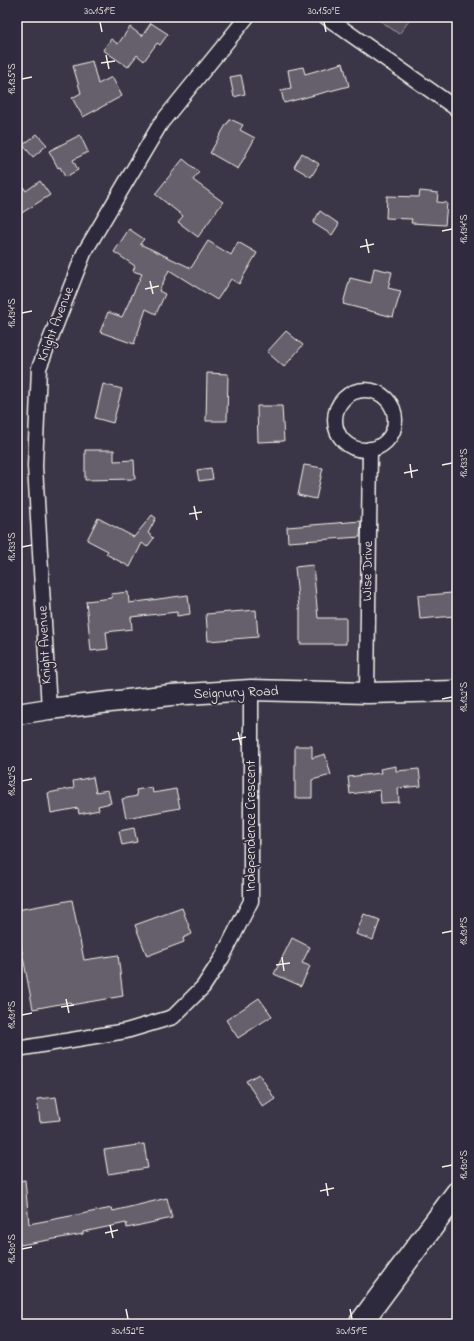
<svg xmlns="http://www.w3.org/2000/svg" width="474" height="1341" font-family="'Indie Flower',sans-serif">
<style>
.green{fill:#534e5c;stroke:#a4a0a2}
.building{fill:#65616c;stroke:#f4f1e8}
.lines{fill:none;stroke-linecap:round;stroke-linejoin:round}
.street-casing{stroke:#f4f1e8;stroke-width:17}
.secondary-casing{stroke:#f4f1e8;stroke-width:23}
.highway-casing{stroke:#f4f1e8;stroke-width:25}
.street{stroke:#2f2a3d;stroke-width:14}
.secondary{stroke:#2f2a3d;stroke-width:20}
.highway{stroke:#2f2a3d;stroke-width:22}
.ticks{fill:none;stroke:#f4f1e8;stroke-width:1.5}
.labels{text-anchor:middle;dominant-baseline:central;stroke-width:3.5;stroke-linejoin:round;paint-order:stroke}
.street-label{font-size:14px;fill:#f4f1e8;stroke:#2f2a3d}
.neatline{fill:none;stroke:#f4f1e8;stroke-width:1.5}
.ticks-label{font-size:10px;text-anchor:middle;fill:#f4f1e8}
</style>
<rect width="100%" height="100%" fill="#3b3647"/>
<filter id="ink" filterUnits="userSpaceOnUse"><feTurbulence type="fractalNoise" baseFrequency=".025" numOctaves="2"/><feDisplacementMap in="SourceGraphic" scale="8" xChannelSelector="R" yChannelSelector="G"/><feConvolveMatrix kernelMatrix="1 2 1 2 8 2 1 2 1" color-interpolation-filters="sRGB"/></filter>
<g filter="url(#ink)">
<!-- green -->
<polygon class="green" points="375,17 412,17 399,34"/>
<!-- building -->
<g class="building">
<polygon points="151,23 168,34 160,45 157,43 144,61 137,55 128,67 103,50 111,39 118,44 130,27 142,36"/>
<polygon points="92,61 98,84 112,77 122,96 83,117 72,98 81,93 73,66"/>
<polygon points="343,63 349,86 284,103 281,90 291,88 288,70 303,67 305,74"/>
<polygon points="241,75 245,94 234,97 230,77"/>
<polygon points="230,119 243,125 240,130 255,138 238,169 210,153 227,123 228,123"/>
<polygon points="37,134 47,145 33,157 23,145"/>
<polygon points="80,135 88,152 73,160 78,170 65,177 60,167 58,168 49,151"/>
<polygon points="302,153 319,164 311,177 294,167"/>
<polygon points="183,159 199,172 193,180 223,202 198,237 178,222 183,216 155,194"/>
<polygon points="17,178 26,191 40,181 50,195 17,216"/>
<polygon points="420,191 438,193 437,202 447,203 445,225 411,223 412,219 386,218 387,196 419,197"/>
<polygon points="320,211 339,224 332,235 313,223"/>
<polygon points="129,229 144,239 140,244 191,268 208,241 231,255 238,242 257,253 239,284 231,279 217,300 169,270 159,291 165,294 156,314 146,309 134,344 100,332 108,312 122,317 142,274 133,271 135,266 114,252"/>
<polygon points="374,268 392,272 388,288 401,291 393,317 343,304 350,278 371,283"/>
<polygon points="286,331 303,345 284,367 267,352"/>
<polygon points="207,373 228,374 227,421 206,421"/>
<polygon points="103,384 122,389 113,423 95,418"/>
<polygon points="257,406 282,406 284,441 258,442"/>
<polygon points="85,450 114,450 114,461 134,460 135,479 85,480"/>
<polygon points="304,465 323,468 316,499 298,495"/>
<polygon points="211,468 213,479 199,481 197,470"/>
<polygon points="152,515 156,518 148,533 154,538 147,547 142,543 130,567 106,554 108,551 87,540 98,518 134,537"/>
<polygon points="361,521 360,537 288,542 287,527"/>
<polygon points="313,565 318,618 346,618 346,644 300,644 300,609 299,609 295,567"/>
<polygon points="128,592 129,603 188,595 190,614 177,616 177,612 131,617 132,629 106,632 108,649 91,651 86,601 112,598 111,594"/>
<polygon points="452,593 454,616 420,619 418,596"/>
<polygon points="256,610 258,637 208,641 206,614"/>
<polygon points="295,746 312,746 312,758 325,754 331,775 312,780 312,798 295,798"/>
<polygon points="396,766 396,771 419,769 421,786 398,788 399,802 381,803 380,790 350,794 348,777 381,773 380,769"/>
<polygon points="93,777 96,792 108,790 111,803 98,806 99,810 79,814 78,808 51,813 48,793 74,788 73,781"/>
<polygon points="152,787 153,793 176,789 180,808 126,818 122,799 137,796 136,790"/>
<polygon points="134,828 137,842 122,845 119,831"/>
<polygon points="72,900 84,960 118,955 123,996 71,1005 70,1002 33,1009 17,926 17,910"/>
<polygon points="182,908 192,934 183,938 184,942 147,956 135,925"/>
<polygon points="364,914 380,920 373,940 356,934"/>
<polygon points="292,938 310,947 302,963 310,966 301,986 274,974"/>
<polygon points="259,998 272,1016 238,1038 226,1020"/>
<polygon points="259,1074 275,1099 263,1107 246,1081"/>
<polygon points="56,1097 60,1120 40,1122 37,1099"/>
<polygon points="144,1144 148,1168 108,1174 104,1150"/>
<polygon points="25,1180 29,1224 112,1208 113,1211 167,1198 172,1218 127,1228 126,1223 83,1232 83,1234 20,1245 17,1228 17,1181"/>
</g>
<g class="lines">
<!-- street casing -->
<g class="street-casing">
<g id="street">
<polyline points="326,17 457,109"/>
<circle cx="365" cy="420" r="30"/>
<polyline points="367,693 370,449"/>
<polyline points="49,709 35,466 39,368 84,253 161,123 247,17"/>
<polyline points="17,1049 126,1031 173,1017 203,987 222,958 251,901 251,690"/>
</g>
</g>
<!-- secondary casing -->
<g class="secondary-casing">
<polyline id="secondary" points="17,714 49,709 171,695 251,690 367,693 457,691"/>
</g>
<!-- highway casing -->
<g class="highway-casing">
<polyline id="highway" points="360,1324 457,1193"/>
</g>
<!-- street -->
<use href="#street" class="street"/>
<!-- secondary -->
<use href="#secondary" class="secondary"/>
<!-- highway -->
<use href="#highway" class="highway"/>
</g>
</g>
<!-- ticks -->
<path class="ticks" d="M100,22l2,10M324,22l2,10M106,55l3,14M101,63l14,-2M22,79l10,-2M442,231l10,-2M366,239l3,14M360,247l14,-3M150,281l3,13M145,289l14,-3M22,313l10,-2M410,464l2,14M442,465l10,-2M404,473l14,-3M194,506l3,14M189,514l13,-2M22,547l10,-2M442,699l10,-2M238,732l3,13M232,740l14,-3M22,781l10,-2M442,933l10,-2M282,957l2,14M276,965l14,-2M66,999l3,14M61,1007l13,-2M22,1015l10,-2M442,1167l10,-2M326,1183l2,13M320,1191l14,-3M110,1225l3,13M105,1233l13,-3M22,1249l10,-2M126,1309l2,10M350,1309l2,10"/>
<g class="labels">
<!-- street labels -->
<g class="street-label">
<text transform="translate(56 324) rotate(-69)">Knight Avenue</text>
<text transform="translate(368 571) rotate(-89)">Wise Drive</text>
<text transform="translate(45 645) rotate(-93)">Knight Avenue</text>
<text transform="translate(236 693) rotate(-2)">Seignury Road</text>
<text transform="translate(251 826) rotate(-90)">Independence Crescent</text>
</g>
</g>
<!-- margin -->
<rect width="474" height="1341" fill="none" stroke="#2f2a3d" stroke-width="44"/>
<rect x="22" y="22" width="430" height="1297" class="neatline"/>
<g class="ticks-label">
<text x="100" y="14">30.151°E</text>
<text x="324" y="14">30.150°E</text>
<text transform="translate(11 79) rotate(-90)" y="4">18.135°S</text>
<text transform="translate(463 229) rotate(-90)" y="4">18.134°S</text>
<text transform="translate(11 313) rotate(-90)" y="4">18.134°S</text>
<text transform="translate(463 463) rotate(-90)" y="4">18.133°S</text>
<text transform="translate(11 547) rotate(-90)" y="4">18.133°S</text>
<text transform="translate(463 697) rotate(-90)" y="4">18.132°S</text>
<text transform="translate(11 781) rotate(-90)" y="4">18.132°S</text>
<text transform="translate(463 931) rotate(-90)" y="4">18.131°S</text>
<text transform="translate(11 1015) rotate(-90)" y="4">18.131°S</text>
<text transform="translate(463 1165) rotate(-90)" y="4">18.130°S</text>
<text transform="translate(11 1249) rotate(-90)" y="4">18.130°S</text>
<text x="128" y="1334">30.152°E</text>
<text x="352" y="1334">30.151°E</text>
</g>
</svg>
